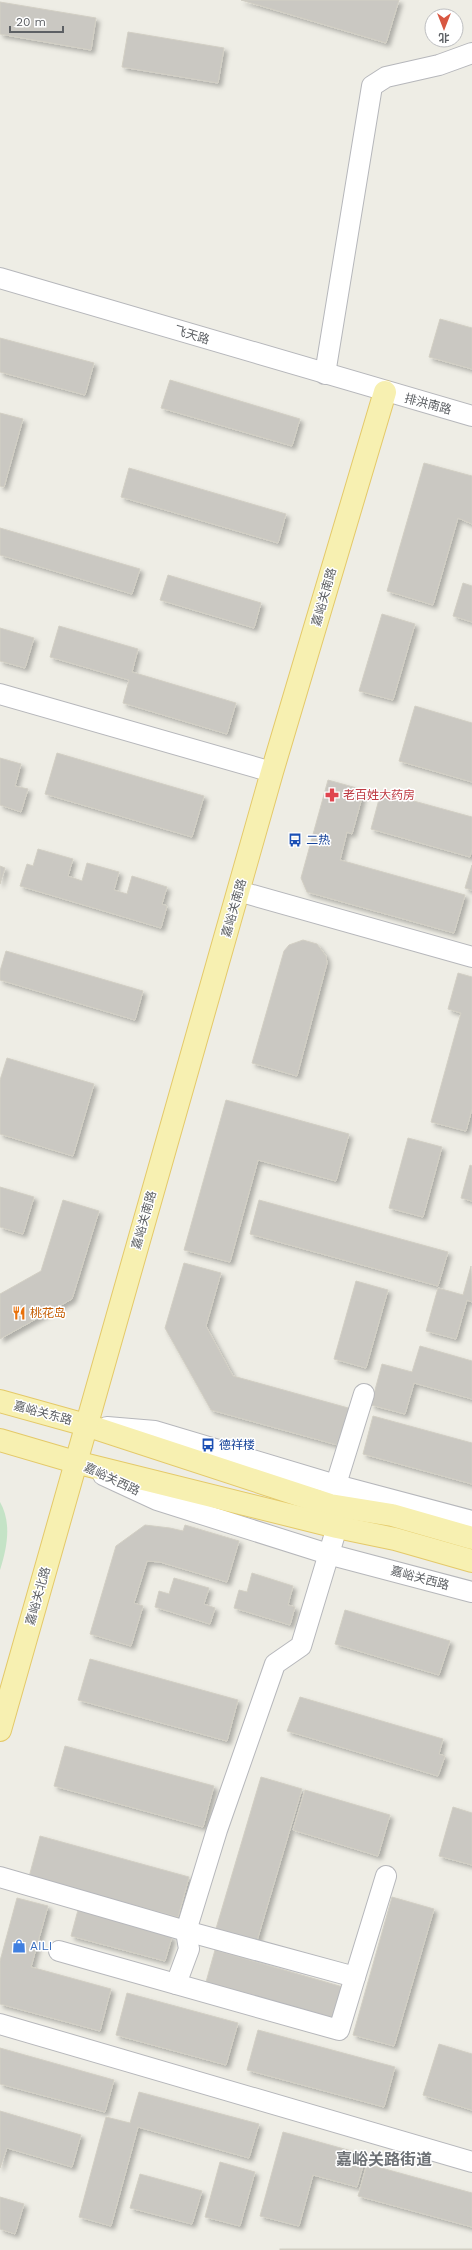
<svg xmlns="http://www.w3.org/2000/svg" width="472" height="2250" font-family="'Work Sans','Noto Sans SC',sans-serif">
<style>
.green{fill:#c4e3c6}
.building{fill:#cac8c2;stroke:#d2cfc4;filter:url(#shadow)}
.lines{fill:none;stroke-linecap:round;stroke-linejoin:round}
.minor-casing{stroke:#b6b7bb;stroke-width:22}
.major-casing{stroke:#e4c969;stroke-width:24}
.minor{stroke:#fff;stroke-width:20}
.major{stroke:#f7f0b1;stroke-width:22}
.labels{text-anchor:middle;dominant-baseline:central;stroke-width:3;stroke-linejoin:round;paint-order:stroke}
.street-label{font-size:12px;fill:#5d6064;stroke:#fff}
.health-label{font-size:12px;fill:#be3a42;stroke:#fff;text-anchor:start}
.transit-label{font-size:12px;fill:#164399;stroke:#fff;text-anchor:start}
.food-label{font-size:12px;fill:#c56008;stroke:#fff;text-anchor:start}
.shop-label{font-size:12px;fill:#366cbe;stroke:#fff;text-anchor:start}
.district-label{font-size:16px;font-weight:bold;fill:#6e7276;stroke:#fff}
</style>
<defs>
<filter id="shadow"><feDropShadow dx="3.5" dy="3.5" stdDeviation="2" flood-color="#0004"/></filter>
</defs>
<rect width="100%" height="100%" fill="#eeede5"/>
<!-- green -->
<path class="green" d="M0,1502c12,21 7,46 0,68z"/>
<!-- building -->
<g class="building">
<polygon points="241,0 399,0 386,43"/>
<polygon points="0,2 96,18 91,50 0,34"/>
<polygon points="128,32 224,48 218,83 122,67"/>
<polygon points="440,319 472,328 472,369 429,357"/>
<polygon points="0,338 94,363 85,395 0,372"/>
<polygon points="170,380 300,419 292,446 161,408"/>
<polygon points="0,413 23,419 4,487 0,486"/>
<polygon points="424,463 472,476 472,524 458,518 433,605 387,591"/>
<polygon points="129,468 286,514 278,543 121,497"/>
<polygon points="0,528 140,569 132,594 0,555"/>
<polygon points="168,575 261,603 254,628 160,600"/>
<polygon points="463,583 472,586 472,622 453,616"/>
<polygon points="382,614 415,624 393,700 359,691"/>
<polygon points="59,626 138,649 132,672 236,703 227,734 123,703 129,680 50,657"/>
<polygon points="0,628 34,638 25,668 0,661"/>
<polygon points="415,706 472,723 472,782 399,761"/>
<polygon points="57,753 204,796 192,837 45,794"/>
<polygon points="0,758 21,764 15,786 28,789 21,812 0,805"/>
<polygon points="328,780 364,790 352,834 347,832 340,860 465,895 454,933 307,892 301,878"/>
<polygon points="381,792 472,817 472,849 470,857 371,829"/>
<polygon points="38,849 73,859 68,876 82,881 87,863 119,872 114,890 127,894 132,876 167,887 162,904 167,906 161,928 20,886 27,864 33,866"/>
<polygon points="472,865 472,890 465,888"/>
<polygon points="0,866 5,868 0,884"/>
<polygon points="303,940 317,944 326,956 327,963 297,1076 252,1063 284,951 289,945"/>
<polygon points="6,951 143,991 135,1020 0,980 0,971"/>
<polygon points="458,973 472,977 472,1109 466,1131 431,1122 461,1013 448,1009"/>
<polygon points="7,1058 94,1084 73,1156 0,1134 0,1080"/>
<polygon points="226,1100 349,1134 336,1181 258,1160 230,1262 184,1250"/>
<polygon points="408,1138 442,1147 423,1217 389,1208"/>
<polygon points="470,1165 472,1166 472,1201 461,1198"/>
<polygon points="0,1187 34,1197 23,1234 0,1227"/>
<polygon points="63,1200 99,1211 72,1299 0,1339 0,1294 41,1271"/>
<polygon points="259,1200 448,1252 438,1286 250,1234"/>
<polygon points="184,1263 221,1273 206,1326 233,1376 352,1409 341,1446 211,1410 165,1328"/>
<polygon points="471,1266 472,1302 467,1300 456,1339 426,1331 438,1288 463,1295"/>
<polygon points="356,1281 388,1290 366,1368 334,1359"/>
<polygon points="420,1346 472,1361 472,1399 414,1383 405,1414 371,1405 382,1364 412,1372"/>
<polygon points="373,1416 472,1443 472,1484 363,1454"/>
<polygon points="145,1525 170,1528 183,1531 185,1525 239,1541 227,1582 160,1562 147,1561 134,1603 143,1606 131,1646 90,1634 116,1546"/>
<polygon points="252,1573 293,1586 288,1605 295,1607 290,1625 234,1608 239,1590 247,1592"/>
<polygon points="174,1578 209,1588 204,1604 215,1608 210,1624 155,1607 159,1591 169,1594"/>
<polygon points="345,1610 450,1641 439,1675 335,1644"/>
<polygon points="90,1659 238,1700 227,1741 78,1700"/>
<polygon points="300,1697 443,1739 439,1754 445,1756 438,1776 287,1731"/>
<polygon points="65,1746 214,1786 203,1827 54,1786"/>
<polygon points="261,1777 302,1789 256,1944 215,1932"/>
<polygon points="305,1790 390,1815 378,1856 293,1830"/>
<polygon points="453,1807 472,1813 472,1865 439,1856"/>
<polygon points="40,1836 189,1877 178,1917 29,1877"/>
<polygon points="392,1897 434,1909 394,2046 353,2035"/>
<polygon points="17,1898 48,1906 31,1967 111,1989 100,2031 0,2004 0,1961"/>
<polygon points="78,1910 172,1937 165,1961 71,1936"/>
<polygon points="215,1950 343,1987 334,2018 206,1982"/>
<polygon points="127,1993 238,2023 226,2065 116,2035"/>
<polygon points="258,2030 395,2067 384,2107 247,2070"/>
<polygon points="439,2044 472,2054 472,2110 423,2095"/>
<polygon points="0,2048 114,2080 105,2112 0,2084"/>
<polygon points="139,2092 259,2124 249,2158 138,2127 111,2226 79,2217 106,2117 130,2123"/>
<polygon points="0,2111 81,2135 72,2167 7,2148 0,2168"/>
<polygon points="283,2132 366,2155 357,2187 313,2175 299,2226 260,2216"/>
<polygon points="220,2162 255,2172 240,2226 205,2217"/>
<polygon points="367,2164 472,2193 472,2227 358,2196"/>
<polygon points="140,2174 202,2191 192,2224 130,2208"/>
<polygon points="0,2197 24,2204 15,2234 0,2229"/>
<rect x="280" y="2249" width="192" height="1"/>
</g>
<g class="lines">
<!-- minor casing -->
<g class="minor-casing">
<g id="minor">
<polyline points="0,278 472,416"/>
<polyline points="325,374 372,86 386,77 439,65 472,53"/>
<polyline points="0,694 272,772"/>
<polyline points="238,891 472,957"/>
<polyline points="107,1427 155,1431 336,1485 472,1521"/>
<polyline points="103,1475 157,1500 328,1554 472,1592"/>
<polyline points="332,1497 364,1394"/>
<polyline points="0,1877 186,1931 355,1977 386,1876"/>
<polyline points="59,1951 339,2030 355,1977"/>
<polyline points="176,1984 189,1949 186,1931 217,1830 275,1664 301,1646 337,1527"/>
<polyline points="0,2024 472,2162"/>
</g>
</g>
<!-- major casing -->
<g class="major-casing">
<g id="major">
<polyline points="0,1401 86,1425 330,1505 392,1515 472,1538"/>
<polyline points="0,1440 75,1462 337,1527 395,1539 472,1561"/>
<polyline points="0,1730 272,772 385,392"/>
</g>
</g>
<!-- minor -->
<use href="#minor" class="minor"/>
<!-- major -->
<use href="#major" class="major"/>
</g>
<!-- icons -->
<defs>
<g id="pharmacy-bare" transform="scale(1.08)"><path d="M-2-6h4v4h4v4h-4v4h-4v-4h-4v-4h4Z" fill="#e0444e" stroke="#fff" stroke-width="2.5" paint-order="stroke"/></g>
<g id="bus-bare" transform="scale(1.08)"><path d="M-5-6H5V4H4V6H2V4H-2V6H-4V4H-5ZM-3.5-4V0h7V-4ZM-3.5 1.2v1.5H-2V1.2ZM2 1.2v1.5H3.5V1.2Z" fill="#1a4fb4" stroke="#fff" stroke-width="2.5" paint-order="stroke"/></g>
<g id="restaurant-bare" transform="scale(1.08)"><path d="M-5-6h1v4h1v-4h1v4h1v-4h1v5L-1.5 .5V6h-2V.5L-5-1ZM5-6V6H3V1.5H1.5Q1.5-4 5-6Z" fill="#e8710a" stroke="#fff" stroke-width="2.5" paint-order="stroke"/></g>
<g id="shop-bare" transform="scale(1.08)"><path d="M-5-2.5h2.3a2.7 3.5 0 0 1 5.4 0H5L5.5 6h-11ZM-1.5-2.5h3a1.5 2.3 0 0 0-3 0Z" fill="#3f7fe0" stroke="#fff" stroke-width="2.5" paint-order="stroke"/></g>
</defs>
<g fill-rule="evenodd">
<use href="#pharmacy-bare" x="332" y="795"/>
<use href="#bus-bare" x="295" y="840"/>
<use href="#restaurant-bare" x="19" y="1313"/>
<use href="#bus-bare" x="208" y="1445"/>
<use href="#shop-bare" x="19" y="1946"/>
</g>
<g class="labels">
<!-- street labels -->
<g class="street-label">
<text transform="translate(192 335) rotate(17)">飞天路</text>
<text transform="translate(428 404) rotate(15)">排洪南路</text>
<text transform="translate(324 597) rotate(-74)">嘉峪关南路</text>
<text transform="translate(234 908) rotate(-74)">嘉峪关南路</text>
<text transform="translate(144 1220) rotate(-74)">嘉峪关南路</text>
<text transform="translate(43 1413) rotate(15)">嘉峪关东路</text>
<text transform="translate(112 1479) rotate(25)">嘉峪关西路</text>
<text transform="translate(420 1578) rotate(15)">嘉峪关西路</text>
<text transform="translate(38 1596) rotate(-74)">嘉峪关北路</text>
</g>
<!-- health labels -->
<g class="health-label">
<text x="343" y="795">老百姓大药房</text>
</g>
<!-- transit labels -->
<g class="transit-label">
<text x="306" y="840">二热</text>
<text x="219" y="1445">德祥楼</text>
</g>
<!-- food labels -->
<g class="food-label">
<text x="30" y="1313">桃花岛</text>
</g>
<!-- shop labels -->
<g class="shop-label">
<text x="30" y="1946">AILI</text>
</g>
<!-- district labels -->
<g class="district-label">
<text x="384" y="2159">嘉峪关路街道</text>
</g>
</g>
<!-- north arrow -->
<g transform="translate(444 28) rotate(180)"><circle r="19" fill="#ffffff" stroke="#bebfc1"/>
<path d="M0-3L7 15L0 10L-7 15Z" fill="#d85741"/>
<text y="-6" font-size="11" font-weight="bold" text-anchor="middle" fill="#5d6064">北</text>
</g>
<!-- scale -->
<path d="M10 26v6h53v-6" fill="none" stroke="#5d6064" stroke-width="2"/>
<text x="16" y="26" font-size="12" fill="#5d6064" stroke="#ffffff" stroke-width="3" paint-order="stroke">20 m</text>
</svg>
